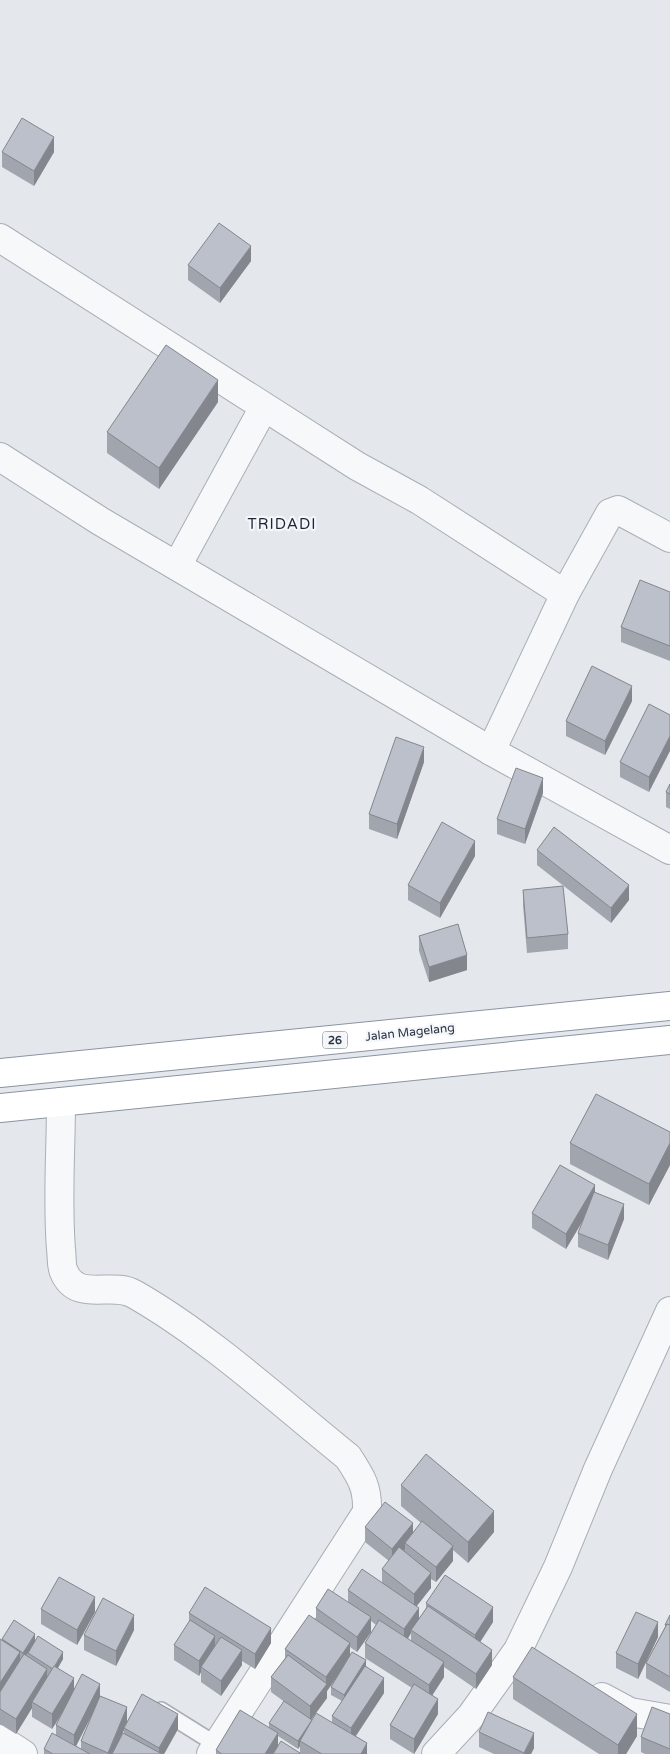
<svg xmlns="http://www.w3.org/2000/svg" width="670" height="1754" font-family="'Varela Round',sans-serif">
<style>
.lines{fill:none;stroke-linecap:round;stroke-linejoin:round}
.lane-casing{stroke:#a9aeb7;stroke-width:18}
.street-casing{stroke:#a9aeb7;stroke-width:30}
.highway-casing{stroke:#8b94a3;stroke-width:30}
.lane{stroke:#f7f8fa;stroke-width:15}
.street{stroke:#f7f8fa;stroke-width:28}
.highway{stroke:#fff;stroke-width:28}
.wall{fill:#a1a5ae;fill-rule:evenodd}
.shaded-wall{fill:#83868d}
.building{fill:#bbc0ca;stroke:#83868d}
.labels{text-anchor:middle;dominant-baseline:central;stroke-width:4.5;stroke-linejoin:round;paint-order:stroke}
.shield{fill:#f4f6f9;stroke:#676e7b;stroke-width:1}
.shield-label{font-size:11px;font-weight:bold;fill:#2b3445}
.street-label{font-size:12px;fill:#2b3445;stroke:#f4f6f9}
.quarter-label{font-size:15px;letter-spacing:1px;fill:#1d2536;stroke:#f4f6f9}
</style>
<rect width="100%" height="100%" fill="#e4e7ec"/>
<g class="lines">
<!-- lane casing -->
<g class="lane-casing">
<polyline id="lane" points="161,1710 217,1745"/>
</g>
<!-- street casing -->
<g class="street-casing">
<g id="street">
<polyline points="0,238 357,466 419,500 565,594"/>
<polyline points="0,457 100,521 491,751 670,850"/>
<polyline points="177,566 264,407"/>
<polyline points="491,751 565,594 610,513 618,510 670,538"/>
<path d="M61,1102c0,48 -4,99 0,147 1,7 0,17 3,23 13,31 48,9 70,22 74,42 147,109 214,163 13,20 20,30 19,55l-156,242"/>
<polyline points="602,1697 630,1712 670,1719"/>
<polyline points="0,1739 23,1754"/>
<polyline points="436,1754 471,1716 518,1650 558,1567 598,1469 670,1311"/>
</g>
</g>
<!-- highway casing -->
<g class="highway-casing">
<g id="highway">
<polyline points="0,1073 670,1006"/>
<polyline points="0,1108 670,1040"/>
</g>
</g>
<!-- lane -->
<use href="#lane" class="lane"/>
<!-- street -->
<use href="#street" class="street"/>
<!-- highway -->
<use href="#highway" class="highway"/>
</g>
<!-- wall -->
<g class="wall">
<polygon points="2,152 54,152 34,186 2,167"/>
<polygon points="251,261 220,303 188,280 188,265"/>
<polygon points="218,402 159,489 107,453 107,432"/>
<polygon points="670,592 670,661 621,642 621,627"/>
<polygon points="632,701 605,755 566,736 566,721"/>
<polygon points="670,715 649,792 620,777 620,762"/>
<polygon points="424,762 397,839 369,829 369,814"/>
<polygon points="670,784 670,809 666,807 666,792"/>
<polygon points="543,793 525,844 497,834 497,819"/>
<polygon points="537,850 629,900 611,923 537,865"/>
<polygon points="475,856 440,918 408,900 408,885"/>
<polygon points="523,890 568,934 568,949 527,953 523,905"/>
<polygon points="419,936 467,970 429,982 419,951"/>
<polygon points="670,1132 670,1165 649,1205 570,1164 570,1143"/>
<polygon points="595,1192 624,1219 608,1260 578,1247 578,1233 582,1222 566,1249 532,1228 532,1213"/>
<path d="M401,1485l93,47 -26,31 -15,-13v11l-17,21 -5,-3v9l-14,18 2,13 7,-11v-5l67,19 -13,20 12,23 -16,24 -32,-22v10l-12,19 6,18 -24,40 -24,-15v-14l22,-37 -47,-30v-15l11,-18 -5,-4v11l-14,20 -7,-5v9l16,10 18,27 -28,43 11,18h-67v-8l-2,3 -20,-13v10l22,8h-84v-4l53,-22v-5l17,-20 -15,-11v-15l14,-19v-9l31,-29v-12l32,-6v-12l34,-7v-14l7,-8 -24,-19v-15l48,6 8,-10 -20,-17zM411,1633v8l-3,-2zM343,1668l-12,19v8l11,6 -10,15v6l-21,-2 16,-22v-7z"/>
<polygon points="41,1609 95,1612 77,1645 41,1624"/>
<polygon points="189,1613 271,1643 255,1669 242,1661 242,1665 221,1696 201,1682 201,1672 199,1676 174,1660 174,1645 189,1622"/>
<polygon points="670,1615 670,1692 646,1678 646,1663 665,1627 665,1625"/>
<polygon points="134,1630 116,1666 84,1650 84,1635"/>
<polygon points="658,1637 638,1679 616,1668 616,1653"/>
<path d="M0,1639l2,1v-1l61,20 -5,9 16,21 26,7 27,26 51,7 -14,25h-120v-5l12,-14v-10l6,-11 -10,15 -20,-12v-9l-16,26 -16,-10zM93,1712l-12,29v8l-5,-3zM124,1730v3l-6,10z"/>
<polygon points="513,1677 637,1736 626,1754 599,1754 513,1699"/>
<polygon points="670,1714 670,1754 645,1754 641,1752 641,1737"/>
<polygon points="479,1732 534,1748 531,1754 494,1754 479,1747"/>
</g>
<!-- shaded-wall -->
<g class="shaded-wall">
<polygon points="54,137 54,152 34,186 34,171"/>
<polygon points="251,246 251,261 220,303 220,288"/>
<polygon points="218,380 218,402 159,489 159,468"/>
<polygon points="632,686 632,701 605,755 605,741"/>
<polygon points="670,736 670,751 649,792 649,777"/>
<polygon points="424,747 424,762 397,839 397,824"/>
<polygon points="543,778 543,793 525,844 525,829"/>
<polygon points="475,841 475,856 440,918 440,903"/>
<polygon points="629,885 629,900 611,923 611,908"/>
<polygon points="467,955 467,970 429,982 429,967"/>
<polygon points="670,1143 670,1165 649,1205 649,1184"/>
<polygon points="595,1185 595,1200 566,1249 566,1234"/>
<polygon points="624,1204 624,1219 608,1260 608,1245"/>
<polygon points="494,1511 494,1532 468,1563 468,1542"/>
<polygon points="413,1523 413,1538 405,1543 405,1549 392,1564 392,1549"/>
<polygon points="453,1546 453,1561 436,1582 436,1567"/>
<polygon points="431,1573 431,1588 414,1609 414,1594"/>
<polygon points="95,1597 95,1612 77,1645 77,1630"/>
<polygon points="493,1607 493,1622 475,1650 475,1635"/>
<polygon points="419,1608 419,1623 411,1630 411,1633 404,1644 404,1629"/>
<polygon points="134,1615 134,1630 116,1666 116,1651"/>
<polygon points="371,1617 371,1632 357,1652 357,1637"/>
<polygon points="658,1622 658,1637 638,1679 638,1664"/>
<polygon points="271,1628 271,1643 255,1669 255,1654"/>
<polygon points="35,1634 35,1642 23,1660 23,1653"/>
<polygon points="215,1636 215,1651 201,1667 201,1672 199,1676 199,1661"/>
<polygon points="350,1643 350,1658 327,1691 327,1698 310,1721 310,1706 326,1685 326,1677"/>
<polygon points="242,1650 242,1665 221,1696 221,1681"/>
<polygon points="492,1650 492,1665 476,1689 476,1674"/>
<polygon points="20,1652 20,1667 0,1698 0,1683"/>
<polygon points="63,1652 63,1659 53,1676 53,1669"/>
<polygon points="366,1660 366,1668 344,1703 344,1695"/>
<polygon points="444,1662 444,1677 429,1700 429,1685"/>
<polygon points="47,1669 47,1684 32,1702 32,1708 16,1734 16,1719"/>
<polygon points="74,1678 74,1693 52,1729 52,1714"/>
<polygon points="384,1678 384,1693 351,1743 351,1728"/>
<polygon points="100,1684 100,1699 74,1750 74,1735"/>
<polygon points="438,1699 438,1714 414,1754 414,1739"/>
<polygon points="127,1707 127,1722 124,1728 124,1730 113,1754 108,1754"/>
<polygon points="178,1714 178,1729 164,1754 159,1754 159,1748"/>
<polygon points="637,1714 637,1736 626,1754 618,1754 618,1745"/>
<polygon points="312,1720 312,1728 300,1741 300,1746 298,1749 298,1741"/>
<polygon points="278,1733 278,1748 274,1754 265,1754"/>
<polygon points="534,1733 534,1748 531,1754 524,1754"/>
<polygon points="367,1743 367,1754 361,1754"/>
</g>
<!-- building -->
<g class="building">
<polygon points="22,118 54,137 34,171 2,152"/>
<polygon points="219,223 251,246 220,288 188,265"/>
<polygon points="166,345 218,380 159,468 107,432"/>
<polygon points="640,580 670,592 670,646 621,627"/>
<polygon points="592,666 632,686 605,741 566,721"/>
<polygon points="649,704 670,715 670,736 649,777 620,762"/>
<polygon points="396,737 424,747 397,824 369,814"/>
<polygon points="516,768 543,778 525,829 497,819"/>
<polygon points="670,784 670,794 666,792"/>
<polygon points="442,822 475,841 440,903 408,885"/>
<polygon points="554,827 629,885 611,908 537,850"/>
<polygon points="563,886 568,934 527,938 523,890"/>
<polygon points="458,924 467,955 429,967 419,936"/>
<polygon points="596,1094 670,1132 670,1143 649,1184 570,1143"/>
<polygon points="560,1165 595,1185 566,1234 532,1213"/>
<polygon points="594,1192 624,1204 608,1245 578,1233"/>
<polygon points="426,1454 494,1511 468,1542 401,1485"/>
<polygon points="385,1502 413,1523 392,1549 365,1527"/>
<polygon points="422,1521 453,1546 436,1567 405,1543"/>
<polygon points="399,1547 431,1573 414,1594 382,1569"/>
<polygon points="362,1569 419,1608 404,1629 348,1590"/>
<polygon points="445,1575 493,1607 475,1635 426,1603"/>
<polygon points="59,1577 95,1597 77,1630 41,1609"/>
<polygon points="205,1587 271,1628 255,1654 189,1613"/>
<polygon points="328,1589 371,1617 357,1637 316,1608"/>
<polygon points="103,1598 134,1615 116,1651 84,1635"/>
<polygon points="428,1606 492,1650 476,1674 411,1630"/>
<polygon points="636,1612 658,1622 638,1664 616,1653"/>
<polygon points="309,1615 350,1643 326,1677 285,1649"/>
<polygon points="670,1615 670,1625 667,1624 666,1625 665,1625"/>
<polygon points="14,1620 35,1634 23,1653 2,1639"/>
<polygon points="190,1620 215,1636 199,1661 174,1645"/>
<polygon points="379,1620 444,1662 429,1685 365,1643"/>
<polygon points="667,1624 670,1625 670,1677 646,1663"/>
<polygon points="38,1636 63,1652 53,1669 28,1653"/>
<polygon points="221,1637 242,1650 221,1681 201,1667"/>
<polygon points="0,1639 20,1652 0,1683"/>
<polygon points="532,1647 637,1714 618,1745 513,1677"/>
<polygon points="352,1652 366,1660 344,1695 331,1687"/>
<polygon points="24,1654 47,1669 16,1719 0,1709 0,1692"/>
<polygon points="288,1655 327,1684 310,1706 271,1677"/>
<polygon points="54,1666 74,1678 52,1714 32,1702"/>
<polygon points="365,1666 384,1678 351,1728 332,1716"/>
<polygon points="82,1674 100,1684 74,1735 56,1725"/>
<polygon points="414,1684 438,1699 414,1739 390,1725"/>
<polygon points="142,1694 178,1714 159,1748 124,1728"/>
<polygon points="100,1696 127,1707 108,1753 81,1741"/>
<polygon points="284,1701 312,1720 298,1741 269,1723"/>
<polygon points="652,1707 670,1714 670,1749 641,1737"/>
<polygon points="240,1710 278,1733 265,1754 222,1754 216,1750"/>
<polygon points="488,1712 534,1733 524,1753 479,1732"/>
<polygon points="316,1713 367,1743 361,1754 322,1754 300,1741"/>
<polygon points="52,1733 90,1754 53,1754 44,1749"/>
<polygon points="123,1733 162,1754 112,1754"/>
<polygon points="281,1741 300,1753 299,1754 273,1754"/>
</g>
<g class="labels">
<!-- shield labels -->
<rect class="shield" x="322.5" y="1031.5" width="25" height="17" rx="4"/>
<g class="shield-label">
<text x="335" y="1040">26</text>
</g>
<!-- street labels -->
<g class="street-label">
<text transform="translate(410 1032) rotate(-6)">Jalan Magelang</text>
</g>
<!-- quarter labels -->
<g class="quarter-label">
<text x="282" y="524">TRIDADI</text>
</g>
</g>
</svg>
